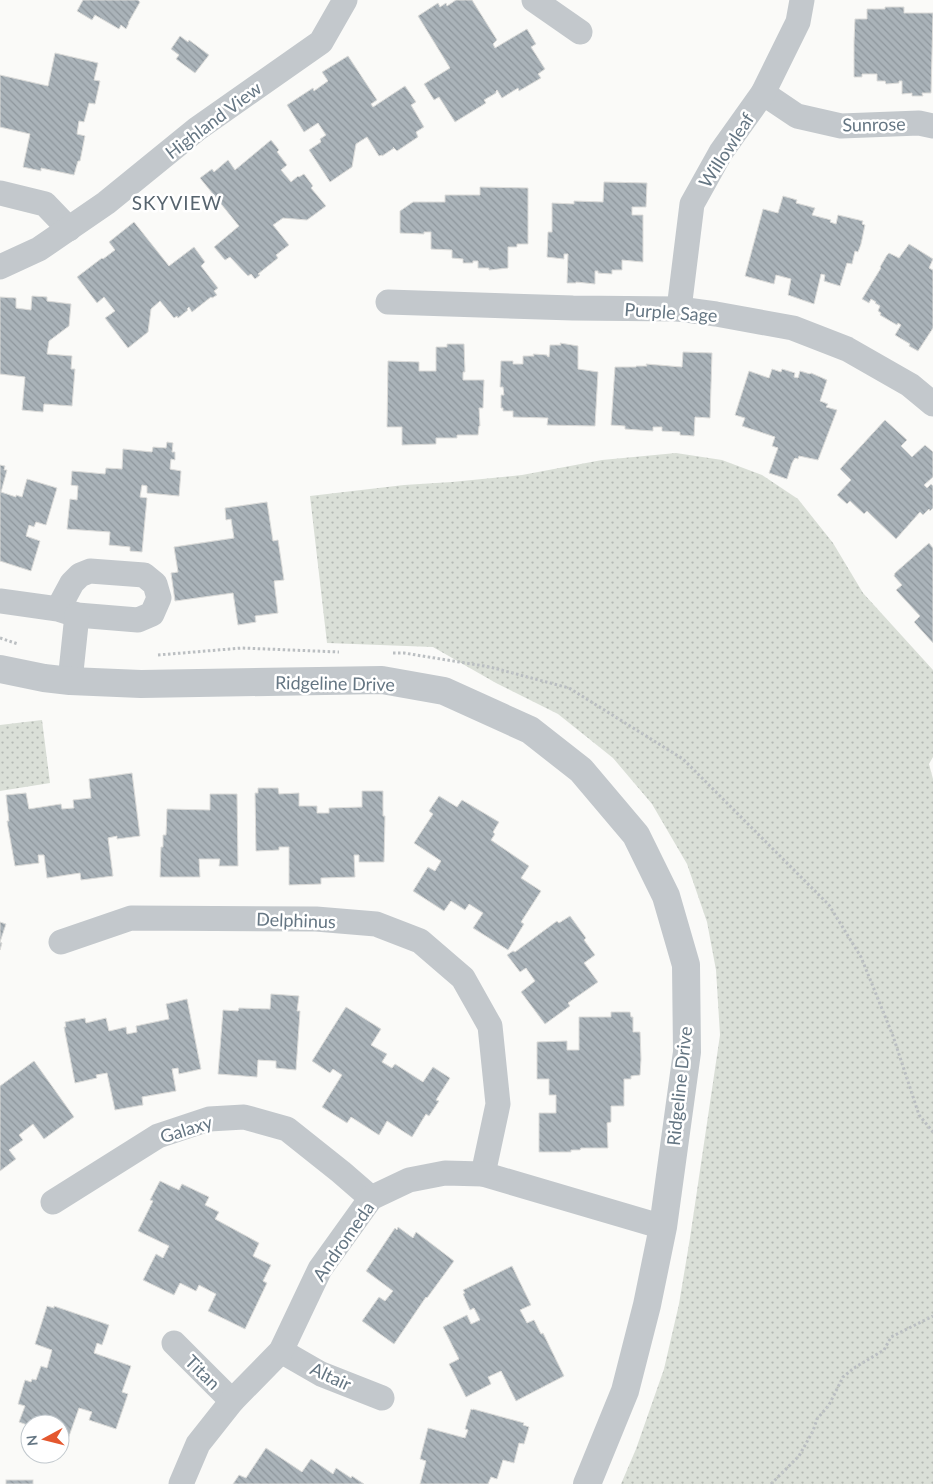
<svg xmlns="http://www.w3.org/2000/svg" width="933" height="1484" font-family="Lato,sans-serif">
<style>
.grass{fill:url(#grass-dots)}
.building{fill:url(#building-back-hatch);stroke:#dcdcda}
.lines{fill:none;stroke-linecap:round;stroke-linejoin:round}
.path{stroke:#bbbfc2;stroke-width:3;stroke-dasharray:2.5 2.5;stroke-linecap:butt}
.minor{stroke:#c3c8cc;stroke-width:25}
.tertiary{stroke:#c3c8cc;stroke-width:28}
.labels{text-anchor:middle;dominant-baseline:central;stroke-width:5;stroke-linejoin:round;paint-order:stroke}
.street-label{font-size:18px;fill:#657683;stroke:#fff}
.neighbourhood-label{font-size:19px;letter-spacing:1px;fill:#57646e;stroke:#fff}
</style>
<defs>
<pattern id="grass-dots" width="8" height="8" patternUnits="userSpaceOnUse" patternTransform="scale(1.25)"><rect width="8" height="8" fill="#dadfd7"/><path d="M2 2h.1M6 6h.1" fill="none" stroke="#b4b9b4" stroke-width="1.8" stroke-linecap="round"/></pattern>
<pattern id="building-back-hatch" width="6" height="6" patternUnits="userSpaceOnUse" patternTransform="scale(1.25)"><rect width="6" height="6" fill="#aab3b9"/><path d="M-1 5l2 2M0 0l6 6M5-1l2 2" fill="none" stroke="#8e969c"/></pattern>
</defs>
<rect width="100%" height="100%" fill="#fafaf8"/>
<!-- grass -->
<g class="grass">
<polygon points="676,453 722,460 762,475 798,499 833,543 863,593 933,670 933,757 929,764 933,779 933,1484 621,1484 636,1449 664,1369 679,1304 690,1238 720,1035 716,970 707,922 687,864 652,804 613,758 558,714 496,683 433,647 327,643 310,496 404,485 452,482 522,475 602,460"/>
<polygon points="42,720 50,783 0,791 0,725"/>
</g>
<!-- building -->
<g class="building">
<polygon points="83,0 138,0 140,2 128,23 129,23 126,29 121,25 119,29 95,15 92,20 77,11"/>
<polygon points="456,0 472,0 497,40 493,44 495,48 527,29 536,44 531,47 545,69 538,74 541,78 519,91 518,88 502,98 497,90 496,91 496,93 484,100 486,103 455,122 439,97 434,100 424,84 450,68 418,16 438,3 440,7 446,3 447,6"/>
<polygon points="885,7 904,7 904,13 933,13 931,93 922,93 923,96 912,96 912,93 902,94 902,81 899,81 899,83 886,84 885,81 877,81 877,74 862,74 862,77 854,77 854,42 855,19 867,19 867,9 885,9"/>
<polygon points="180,36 188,42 189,40 209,55 195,73 176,59 179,55 171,49"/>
<polygon points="55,53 98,63 94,80 100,81 95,104 89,103 84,122 79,121 77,134 85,136 80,161 78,161 74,175 41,168 41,171 23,167 30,134 0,127 0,75 48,86"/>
<polygon points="348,56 377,100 371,104 373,107 405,86 416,102 411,105 424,127 416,132 418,137 397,151 393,147 394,148 382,156 382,155 379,156 367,137 356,144 352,167 330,182 309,150 321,142 320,139 326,135 318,123 304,132 287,105 313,88 314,91 328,81 322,72"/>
<polygon points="271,140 279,150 277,152 287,165 281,170 291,182 298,176 299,177 304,174 313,186 311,188 326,206 307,220 283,218 273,225 289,245 276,255 278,258 258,274 260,275 255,279 251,274 248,276 230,257 225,260 214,247 239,226 200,178 212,169 214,172 228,160 235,170"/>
<polygon points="604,182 647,183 646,207 632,207 632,215 643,215 643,262 622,260 622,270 612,270 612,274 598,273 598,271 595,271 595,284 576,282 576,283 567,283 568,254 564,254 564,259 547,257 548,232 552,232 552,203 574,204 574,201 603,202"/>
<polygon points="480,187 528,188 528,244 517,244 517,247 508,247 508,268 489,270 489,268 478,268 478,261 473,261 473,263 463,263 463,259 452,258 452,250 431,249 431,232 424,232 424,234 400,233 400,211 413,202 445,202 445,195 480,195"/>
<polygon points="783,196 797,200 796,203 815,208 812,215 831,220 830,222 836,224 838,215 863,221 862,224 865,225 861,244 858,252 855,251 852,264 847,263 840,286 824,281 825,275 821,274 814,304 788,295 791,279 776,275 774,284 745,276 763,209 778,213"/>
<polygon points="134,222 169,266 194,247 205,262 201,266 218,288 214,291 217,295 212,298 211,297 192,312 189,307 187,309 188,310 178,318 177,316 174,318 160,301 151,309 148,332 128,348 105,318 115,311 104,297 97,303 77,277 102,258 103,259 115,250 109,242"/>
<polygon points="909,244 933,259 929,268 933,270 933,328 918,351 909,346 910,344 895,335 901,325 898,323 897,325 880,315 881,313 878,311 880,306 875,303 876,302 871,299 869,303 862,299 881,268 880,267 887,255 889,253 899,258"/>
<polygon points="32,296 47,297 47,301 71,304 69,326 49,341 47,354 72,356 71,369 75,369 72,406 44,404 43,412 22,410 25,377 0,374 0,297 16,298 16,308 31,310"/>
<polygon points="560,343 578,346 578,369 598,372 595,426 547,425 548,418 513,417 513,411 503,411 503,408 501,408 501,395 504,395 503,387 500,387 501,361 513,361 513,364 523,364 523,356 534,356 533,354 547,355 547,356 549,357 550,345 561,345"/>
<polygon points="447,344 464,344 465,372 463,372 463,380 484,380 483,408 479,408 480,426 479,426 478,435 457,435 457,438 436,438 436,444 402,445 402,427 387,427 388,361 419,362 419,371 436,371 436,347 447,347"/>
<polygon points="683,352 712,353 710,418 695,417 694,436 680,435 680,432 662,431 662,427 653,427 653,431 625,429 625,426 611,425 615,367 636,367 636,366 647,366 646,364 682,367"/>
<polygon points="772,369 781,372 782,369 795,373 794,377 798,378 800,371 810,374 811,373 827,380 820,401 828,404 826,407 837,410 818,460 799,456 798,459 795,458 792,463 787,479 769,473 778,448 772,446 775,437 742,426 745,418 735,415 749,371 769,378"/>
<polygon points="885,420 907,440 901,446 912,457 925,445 933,452 933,477 924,485 927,488 931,484 933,486 933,508 930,511 929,509 923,515 920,512 896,539 867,511 864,514 850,501 847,504 837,495 851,480 840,469"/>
<polygon points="167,442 173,443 172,452 175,452 175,460 171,459 170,469 181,471 179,496 147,493 147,486 142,485 140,497 147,498 142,552 130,551 130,547 109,545 110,532 67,529 70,499 77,500 78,486 71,485 72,471 105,474 106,468 122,469 123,449 152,452 153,447 166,448"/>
<polygon points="0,465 5,466 4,470 7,470 1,492 16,497 16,495 22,497 27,479 57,488 46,525 36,522 34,527 29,525 26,536 40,541 31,571 0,561"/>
<polygon points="267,502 273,541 278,540 284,580 274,581 278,613 255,616 256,622 238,625 233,593 175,601 171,573 178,572 174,547 234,538 231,519 226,520 225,508"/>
<polygon points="929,543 933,548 933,643 914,622 920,616 896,590 902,585 894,576 895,573"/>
<polygon points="132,773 140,836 117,839 117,836 108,838 113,876 81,880 80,873 47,878 44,855 38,855 39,863 15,866 7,821 9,821 6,795 26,793 29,809 61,804 62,809 74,808 73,800 91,798 89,779"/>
<polygon points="258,788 278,788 279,794 299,793 299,806 317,806 317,813 329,813 329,808 362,807 362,791 383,791 383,816 385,816 384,862 359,862 359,855 354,855 355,877 321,878 321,884 289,885 289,847 279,847 279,850 256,851 255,793 258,793"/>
<polygon points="210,794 237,794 238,866 219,866 220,859 199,859 200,877 160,877 161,847 163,847 163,835 166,835 167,809 210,810"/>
<polygon points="439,796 457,807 462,800 499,822 493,832 495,834 491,840 529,866 521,878 541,891 521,922 524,924 508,950 473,928 483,913 469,904 465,910 451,901 444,911 413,891 428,867 435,871 441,861 414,843 433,814 429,811"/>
<polygon points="570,916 586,938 584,940 595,955 584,963 598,982 568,1003 570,1006 545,1024 521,992 535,981 526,968 520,972 507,955 513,951 515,952 557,921 559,923"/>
<polygon points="0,922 6,924 0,942 2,943 0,950"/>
<polygon points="271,994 299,996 297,1011 300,1011 296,1070 276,1068 276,1061 258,1060 257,1077 218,1074 223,1010 238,1011 239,1008 270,1009"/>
<polygon points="187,999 201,1069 179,1074 178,1068 172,1069 176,1091 142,1097 143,1105 115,1110 107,1073 96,1075 97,1078 75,1083 64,1027 66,1027 65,1022 85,1018 86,1023 106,1018 109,1031 126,1027 127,1034 137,1032 136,1026 169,1019 166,1004"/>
<polygon points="346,1007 381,1029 371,1045 387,1054 382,1062 392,1068 395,1064 423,1082 433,1067 450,1078 436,1100 439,1101 429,1116 426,1114 412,1137 387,1121 379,1135 351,1117 347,1123 322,1107 342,1075 333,1069 330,1073 312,1061"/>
<polygon points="611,1012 630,1012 631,1017 633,1017 633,1032 640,1032 641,1059 640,1075 631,1076 631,1079 624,1079 624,1106 611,1106 611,1122 607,1123 608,1148 581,1148 580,1150 571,1150 571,1152 539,1152 539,1113 556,1113 556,1095 549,1095 549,1079 537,1079 537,1042 567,1041 567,1050 579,1050 579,1017 611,1017"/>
<polygon points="34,1061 74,1117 44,1139 33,1124 19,1135 23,1140 9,1150 16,1159 0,1171 0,1086"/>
<polygon points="160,1181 179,1190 182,1184 209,1197 205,1205 219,1212 215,1219 259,1243 253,1256 271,1265 263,1281 267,1283 245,1329 208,1311 216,1294 199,1285 196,1291 180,1283 174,1295 143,1280 156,1254 163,1258 169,1246 138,1231 153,1201 150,1200"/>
<polygon points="398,1227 413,1238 416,1232 454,1261 427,1298 426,1297 394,1344 362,1321 379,1297 385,1301 393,1291 366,1271 395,1228 397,1230"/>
<polygon points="512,1266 531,1305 520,1310 527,1323 534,1320 541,1334 543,1333 564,1376 516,1401 501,1371 488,1377 491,1384 466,1397 449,1364 459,1359 443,1327 467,1315 471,1324 480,1320 474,1308 470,1310 463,1294 465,1293 463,1290"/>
<polygon points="47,1306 54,1308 54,1306 109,1325 102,1345 97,1343 94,1353 131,1366 122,1392 128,1394 116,1429 89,1420 92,1412 79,1408 68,1439 60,1436 60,1424 30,1424 30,1426 19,1422 25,1406 18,1404 25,1380 31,1382 32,1379 36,1380 41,1366 47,1368 52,1350 35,1344"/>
<polygon points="471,1409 473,1410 473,1409 524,1423 523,1425 529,1427 524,1444 519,1443 514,1463 503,1460 497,1479 491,1477 488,1484 420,1484 426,1461 420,1459 428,1428 465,1438 468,1430 465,1429"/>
<polygon points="266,1448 302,1472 311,1459 333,1474 336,1468 351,1478 352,1476 364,1484 233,1484 239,1475 246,1478"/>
<rect x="6" y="1480" width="27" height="4"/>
</g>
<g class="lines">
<!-- path -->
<g class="path">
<polyline points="0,638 18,644"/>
<polyline points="393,653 404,653 490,667 569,688 683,759 829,905 861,957 893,1036 919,1115 933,1132"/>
<polyline points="158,655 242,648 339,652"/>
<polyline points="771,1484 799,1456 813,1431 817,1419 829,1405 843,1377 854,1368 884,1350 891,1337 933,1316"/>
</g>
<!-- minor -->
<g class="minor">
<polyline points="534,0 580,32"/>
<polyline points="763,93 797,116 841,126 919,123 933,126"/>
<polyline points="0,193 45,204 69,229"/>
<polyline points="0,267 39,249 106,203 197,129 321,42 345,0"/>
<polyline points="388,302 573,308 679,309 716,314 793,328 847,349 910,385 933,404"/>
<polyline points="679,309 692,204 721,152 763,93 798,22 802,0"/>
<polyline points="0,601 58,609 77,615 138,620 152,614 159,598 155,584 144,575 90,571 80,575 72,583 58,609"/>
<polyline points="70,681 77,615"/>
<polyline points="61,942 131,918 316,919 376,924 420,941 463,978 490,1026 498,1104 483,1174"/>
<polyline points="53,1202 158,1136 209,1119 244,1117 287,1129 341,1172 371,1198"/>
<polyline points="174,1343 232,1401"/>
<polyline points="281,1351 321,1374 382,1398"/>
<polyline points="181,1484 198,1444 232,1401 281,1351 320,1269 371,1198 409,1180 445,1173 483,1174 663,1227"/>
</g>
<!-- tertiary -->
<polyline class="tertiary" points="0,669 44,678 70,681 141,684 382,680 444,691 530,730 581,770 636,835 666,896 686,965 687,1052 663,1227 647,1305 625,1391 587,1484"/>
</g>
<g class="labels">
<!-- street labels -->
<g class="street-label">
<text transform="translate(213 120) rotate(-37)">Highland View</text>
<text transform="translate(874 124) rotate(-1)">Sunrose</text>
<text transform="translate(726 150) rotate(-57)">Willowleaf</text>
<text transform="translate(671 312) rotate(4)">Purple Sage</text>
<text transform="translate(335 683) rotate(1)">Ridgeline Drive</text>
<text transform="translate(296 920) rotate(2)">Delphinus</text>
<text transform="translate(679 1086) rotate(-84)">Ridgeline Drive</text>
<text transform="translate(186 1129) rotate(-17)">Galaxy</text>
<text transform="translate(343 1241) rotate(-55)">Andromeda</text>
<text transform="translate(203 1372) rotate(45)">Titan</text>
<text transform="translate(331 1376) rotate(25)">Altair</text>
</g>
<!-- neighbourhood labels -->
<g class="neighbourhood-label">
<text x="177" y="202">SKYVIEW</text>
</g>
</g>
<!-- north arrow -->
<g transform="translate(45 1439) rotate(263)"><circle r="24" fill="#ffffff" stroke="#c1c8cd"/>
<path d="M0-4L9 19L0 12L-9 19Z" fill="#e4572e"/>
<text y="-8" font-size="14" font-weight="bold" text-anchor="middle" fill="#657683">N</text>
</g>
</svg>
